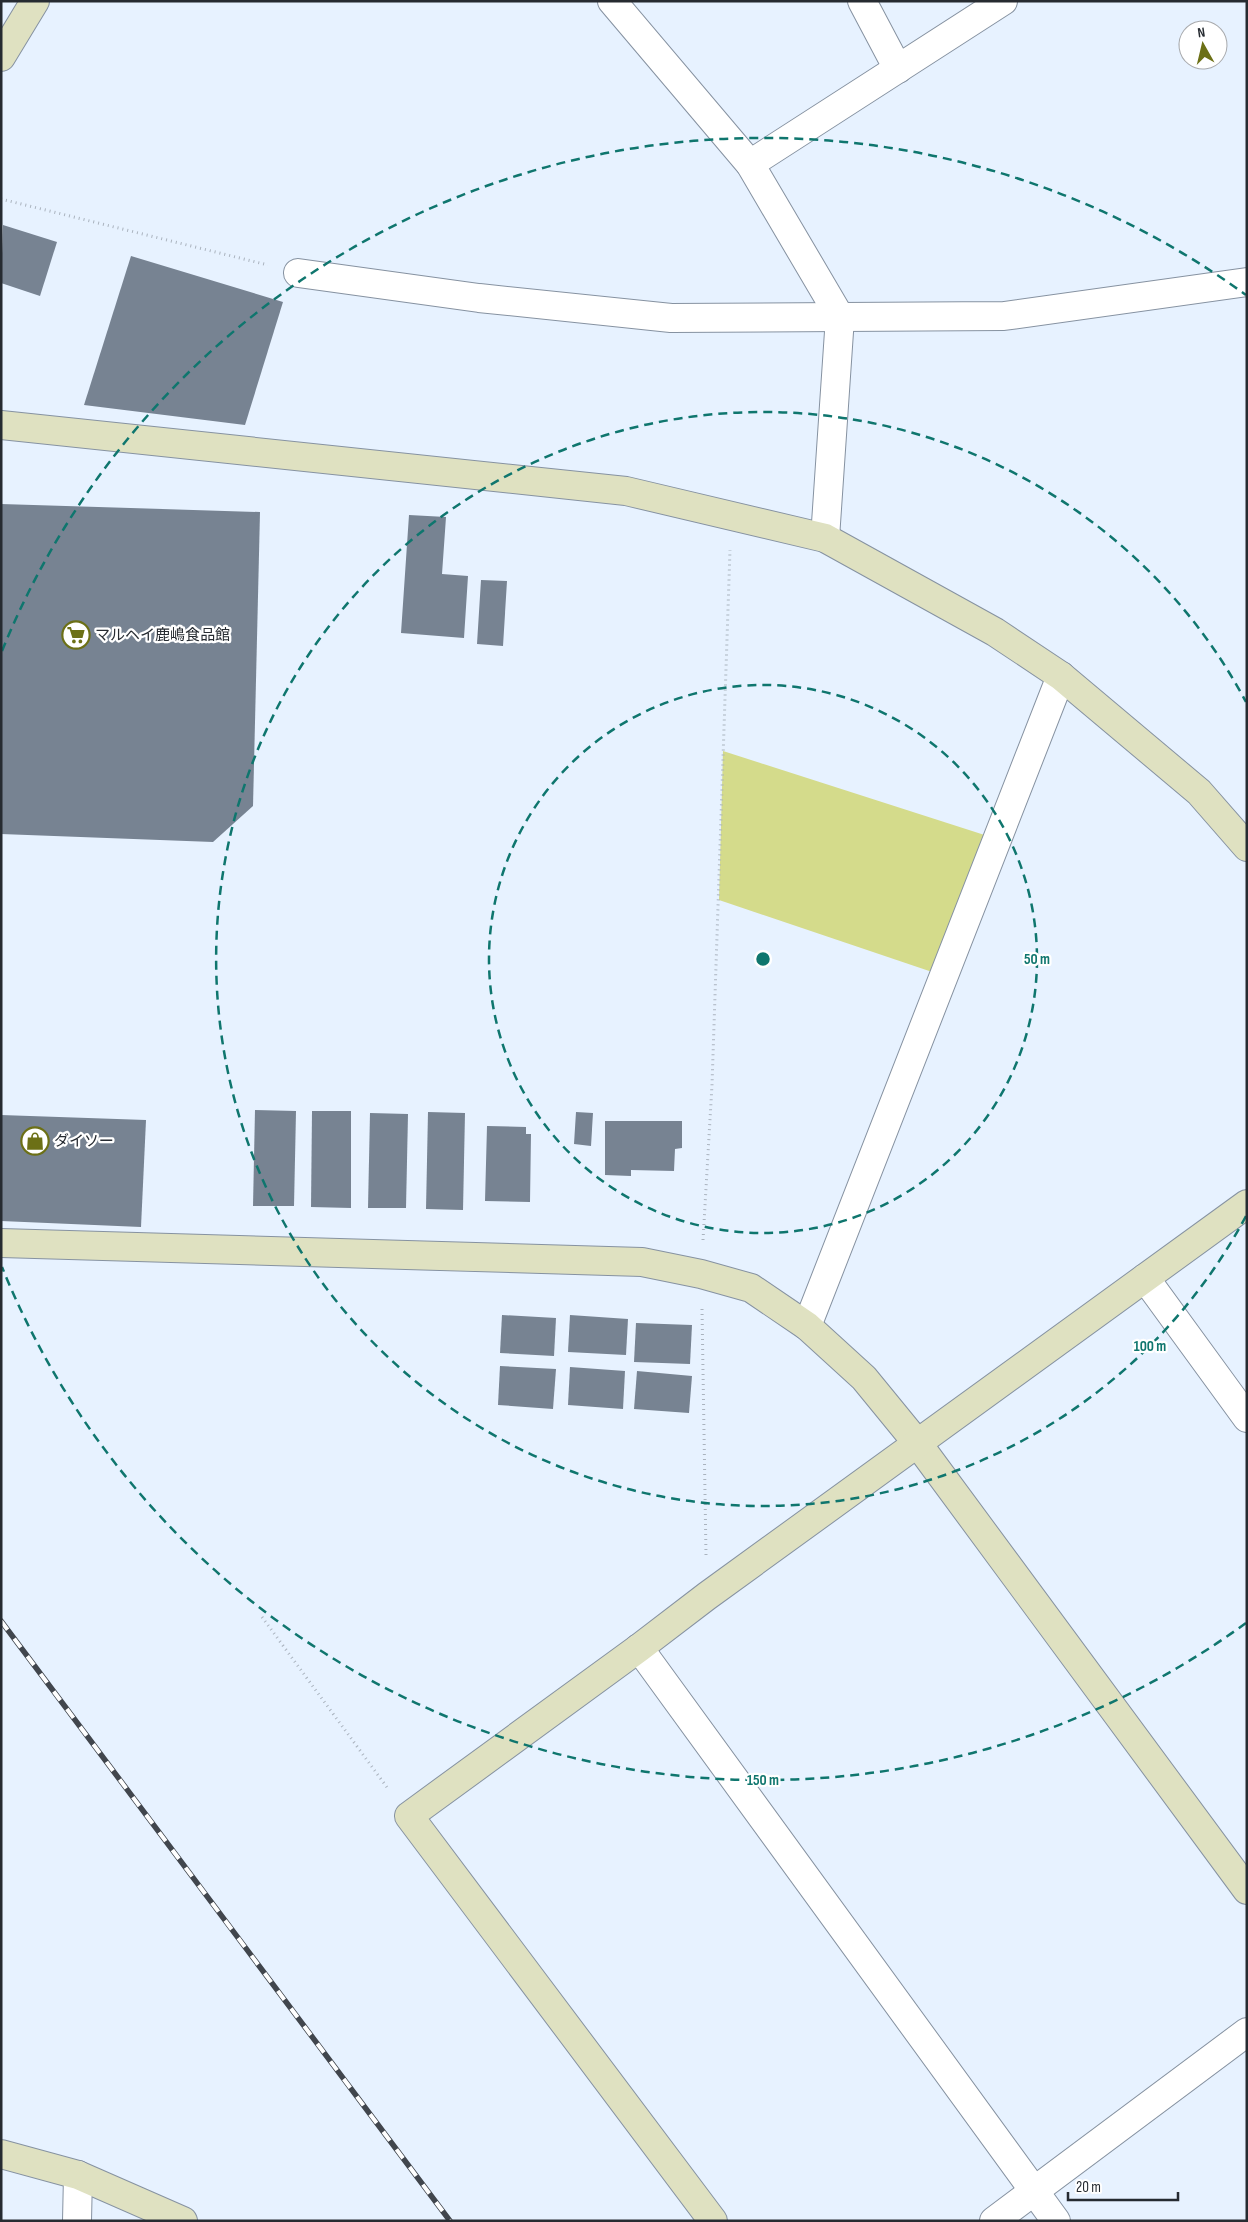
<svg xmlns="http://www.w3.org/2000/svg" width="1248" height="2222" font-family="'Sofia Sans Condensed','Noto Sans JP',sans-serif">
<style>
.green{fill:#d4db8b}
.building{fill:#778392}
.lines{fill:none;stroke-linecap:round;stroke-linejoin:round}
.street-casing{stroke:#8692a1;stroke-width:30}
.secondary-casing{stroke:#8692a1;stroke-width:30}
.path{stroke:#aab3be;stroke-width:3;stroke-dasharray:1 4;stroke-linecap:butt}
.street{stroke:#fff;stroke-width:28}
.secondary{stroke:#dfe1c1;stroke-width:28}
.rail-casing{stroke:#41464d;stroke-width:5.5}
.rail{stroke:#fff;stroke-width:4;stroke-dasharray:11;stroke-linecap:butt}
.ring{fill:none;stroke:#0f766e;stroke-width:2.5;stroke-dasharray:9 6}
.labels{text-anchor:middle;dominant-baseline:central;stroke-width:4.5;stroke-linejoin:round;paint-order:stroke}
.poi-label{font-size:15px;fill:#262b31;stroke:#fff;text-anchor:start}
.centre{fill:#0f766e;stroke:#fff;stroke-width:2.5}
.ring-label{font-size:15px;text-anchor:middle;font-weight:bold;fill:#0f766e;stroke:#fff;stroke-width:4.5;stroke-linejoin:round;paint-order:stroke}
</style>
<rect width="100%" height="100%" fill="#e7f2ff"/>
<!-- green -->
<polygon class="green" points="723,751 997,839 944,976 719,900"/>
<!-- building -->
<g class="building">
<polygon points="3,225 57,242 40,296 1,283"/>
<polygon points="131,256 283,302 245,425 84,405"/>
<polygon points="1,504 260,512 253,806 213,842 1,834"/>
<polygon points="409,515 446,517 442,574 468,576 464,638 401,633"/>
<polygon points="481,580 507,581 503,646 477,644"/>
<polygon points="255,1110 296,1111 294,1206 253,1206"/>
<polygon points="312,1111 351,1111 351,1208 311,1207"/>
<polygon points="428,1112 465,1113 463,1210 426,1209"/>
<polygon points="576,1112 593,1113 591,1146 574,1144"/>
<polygon points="370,1113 408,1114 406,1208 368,1208"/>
<polygon points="1,1115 146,1120 141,1227 1,1221"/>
<polygon points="605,1121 682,1121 682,1148 675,1149 674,1171 631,1170 631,1176 605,1175"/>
<polygon points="487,1126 526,1127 526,1134 531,1134 530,1202 485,1201"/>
<polygon points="502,1315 556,1318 554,1356 500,1353"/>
<polygon points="570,1315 628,1319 626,1355 568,1352"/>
<polygon points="636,1323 692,1325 690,1364 634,1362"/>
<polygon points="500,1366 556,1369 553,1409 498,1405"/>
<polygon points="570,1367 625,1371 623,1409 568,1405"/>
<polygon points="637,1371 692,1376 689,1413 634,1409"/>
</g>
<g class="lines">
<!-- street casing -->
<g class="street-casing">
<g id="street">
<polyline points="612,1 750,164 840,317 825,538"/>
<polyline points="862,1 898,69"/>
<polyline points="750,164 1003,1"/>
<polyline points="298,273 479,298 671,318 1004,316 1247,282"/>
<polyline points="1145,1278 1247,1418"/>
<polyline points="807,1326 1061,676"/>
<polyline points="639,1648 1056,2221"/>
<polyline points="77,2221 78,2175"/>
<polyline points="994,2221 1247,2032"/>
</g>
</g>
<!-- secondary casing -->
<g class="secondary-casing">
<g id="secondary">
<polyline points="1,57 35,1"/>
<polyline points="1,425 626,491 825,538 995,632 1061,676 1199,792 1247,847"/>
<polyline points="1,1243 642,1262 701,1274 751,1288 807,1326 864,1378 918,1444 1247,1890"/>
<polyline points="1,2154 78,2175 183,2221"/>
<polyline points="713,2221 409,1816 639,1648 707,1596 1247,1204"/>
</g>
</g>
<!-- path -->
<g class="path">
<polyline points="1,199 268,265"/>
<polyline points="703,1240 712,1085 730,550"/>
<polyline points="702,1309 706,1555"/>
<polyline points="262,1617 389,1790"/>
</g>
<!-- street -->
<use href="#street" class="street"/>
<!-- secondary -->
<use href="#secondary" class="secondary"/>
<!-- rail casing -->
<g class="rail-casing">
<polyline id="rail" points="1,1621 450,2221"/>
</g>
<!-- rail -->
<use href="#rail" class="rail"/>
</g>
<!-- distance rings -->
<g class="ring">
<circle cx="763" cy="959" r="274"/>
<path d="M1246 1216A547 547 0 1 1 1246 702"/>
<path d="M1246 1623A821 821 0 0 1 2 1267M2 651A821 821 0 0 1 1246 295"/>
</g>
<!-- icons -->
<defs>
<g id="supermarket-ring" transform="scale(1.4375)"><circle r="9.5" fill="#fff" stroke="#6c7016" stroke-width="1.5"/><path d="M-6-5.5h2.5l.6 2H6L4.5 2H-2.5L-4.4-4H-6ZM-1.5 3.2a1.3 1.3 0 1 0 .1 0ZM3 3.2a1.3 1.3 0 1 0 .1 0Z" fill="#6c7016"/></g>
<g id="shop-ring" transform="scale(1.4375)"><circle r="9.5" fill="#fff" stroke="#6c7016" stroke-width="1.5"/><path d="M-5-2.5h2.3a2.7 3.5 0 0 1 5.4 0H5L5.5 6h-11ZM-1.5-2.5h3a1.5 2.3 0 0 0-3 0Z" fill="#6c7016"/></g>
</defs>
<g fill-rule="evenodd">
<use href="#supermarket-ring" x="76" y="635"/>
<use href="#shop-ring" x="35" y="1141"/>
</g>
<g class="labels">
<!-- poi labels -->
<g class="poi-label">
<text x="95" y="635">マルヘイ鹿嶋食品館</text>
<text x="54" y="1141">ダイソー</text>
</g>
</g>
<circle cx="763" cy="959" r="8" class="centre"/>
<g class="ring-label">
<text x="1037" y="964">50 m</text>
<text x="1150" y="1351">100 m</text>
<text x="763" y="1785">150 m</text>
</g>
<!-- border -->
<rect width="1248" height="2222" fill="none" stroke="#262b31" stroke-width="5"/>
<!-- north arrow -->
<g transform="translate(1203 45) rotate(352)"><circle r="24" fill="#ffffff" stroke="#a8aaad"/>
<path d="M0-4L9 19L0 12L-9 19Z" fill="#6c7016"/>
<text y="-8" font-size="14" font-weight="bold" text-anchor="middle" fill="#262b31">N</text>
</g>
<!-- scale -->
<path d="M1068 2192v8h110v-8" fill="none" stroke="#262b31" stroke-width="2.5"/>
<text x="1076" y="2192" font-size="15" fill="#262b31" stroke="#ffffff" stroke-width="4" paint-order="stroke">20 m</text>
</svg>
